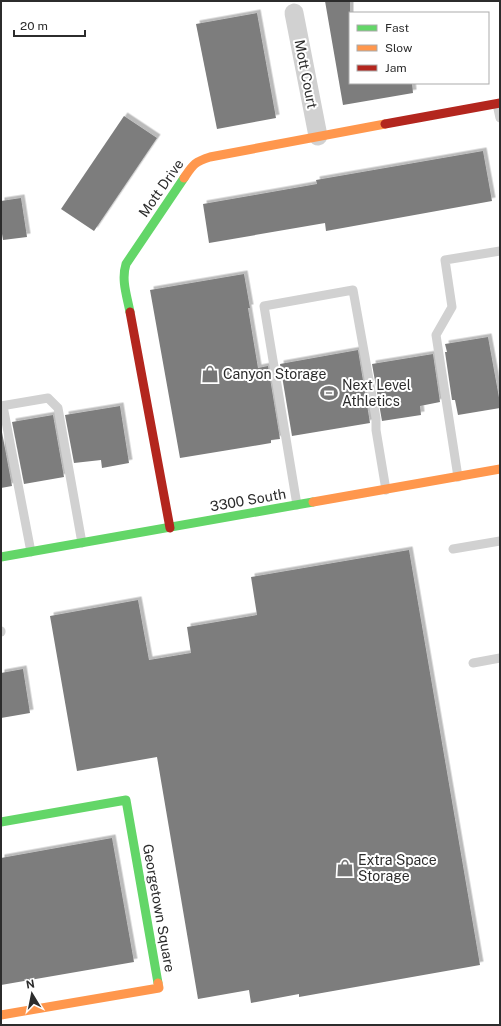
<svg xmlns="http://www.w3.org/2000/svg" width="501" height="1026" font-family="'Public Sans',sans-serif">
<style>
.building{fill:#7d7d7d;filter:url(#shadow)}
.lines{fill:none;stroke-linecap:round;stroke-linejoin:round}
.lane{stroke:#d1d1d1;stroke-width:9}
.street{stroke:#d1d1d1;stroke-width:19}
.fast{stroke:#63d668;stroke-width:9}
.slow{stroke:#ff974d;stroke-width:9}
.jam{stroke:#b3261e;stroke-width:9}
.labels{text-anchor:middle;dominant-baseline:central;stroke-width:4;stroke-linejoin:round;paint-order:stroke}
.street-label{font-size:14px;fill:#2c2c2c;stroke:#fff}
.poi-label{font-size:14px;fill:#2c2c2c;stroke:#fff;text-anchor:start}
</style>
<defs>
<filter id="shadow"><feDropShadow dx="3.5" dy="-3.5" stdDeviation="0" flood-color="#0004"/></filter>
</defs>
<rect width="100%" height="100%" fill="#fff"/>
<!-- building -->
<g class="building">
<polygon points="325,1 350,1 350,83 412,83 413,93 343,105"/>
<polygon points="257,13 276,118 217,129 196,24"/>
<polygon points="124,116 157,138 94,231 61,209"/>
<polygon points="483,151 492,201 326,231 325,223 209,243 203,204 317,184 316,180"/>
<polygon points="21,198 27,237 3,240 1,228 1,201"/>
<polygon points="244,274 250,308 248,308 258,368 268,366 280,439 271,440 271,443 180,458 150,290"/>
<polygon points="488,337 500,403 500,408 458,415 455,400 452,400 445,352 447,352 445,344"/>
<polygon points="358,350 370,423 292,436 280,364"/>
<polygon points="433,354 440,402 420,406 421,415 382,421 372,364"/>
<polygon points="120,406 129,463 102,468 101,460 74,463 65,415"/>
<polygon points="53,415 64,477 24,484 12,422"/>
<polygon points="1,427 12,486 1,488"/>
<polygon points="409,550 480,965 299,997 299,994 251,1003 249,990 198,999 157,757 77,771 50,616 138,600 149,660 191,653 187,627 257,615 251,577"/>
<polygon points="23,669 30,713 1,718 1,673"/>
<polygon points="112,838 134,962 1,985 1,858"/>
</g>
<g class="lines">
<!-- lane -->
<g class="lane">
<polyline points="497,104 500,118"/>
<polyline points="1,406 48,398 58,408 82,543"/>
<polyline points="3,406 31,552"/>
<polyline points="458,477 436,335 452,307 445,260 500,251"/>
<polyline points="297,505 264,306 353,290 376,418 376,430 386,490"/>
<polyline points="453,549 500,541"/>
<polyline points="1,631 1,632"/>
<polyline points="473,663 500,658"/>
</g>
<!-- street -->
<polyline class="street" points="294,13 318,136"/>
<!-- fast -->
<g class="fast">
<path d="M130,312c-3,-16 -9,-32 -4,-48l58,-86"/>
<polyline points="1,557 313,502"/>
<polyline points="1,822 126,800 158,983"/>
</g>
<!-- slow -->
<g class="slow">
<path d="M184,178c9,-13 10,-16 26,-21l175,-33"/>
<polyline points="313,502 500,469"/>
<polyline points="1,1015 159,988 158,983"/>
</g>
<!-- jam -->
<g class="jam">
<polyline points="385,124 500,103"/>
<polyline points="130,312 170,528"/>
</g>
</g>
<!-- icons -->
<defs>
<g id="shop-bare" transform="scale(1.38)"><path d="M-5-2.5h2.3a2.7 3.5 0 0 1 5.4 0H5L5.5 6h-11ZM-1.5-2.5h3a1.5 2.3 0 0 0-3 0Z" fill="#767676" stroke="#fff" stroke-width="2.5" paint-order="stroke"/></g>
<g id="stadium-bare" transform="scale(1.38)"><path d="M0-5a6.5 5 0 1 0 0 10a6.5 5 0 1 0 0-10ZM-3.5-1.8h7v3.6h-7Z" fill="#767676" stroke="#fff" stroke-width="2.5" paint-order="stroke"/></g>
</defs>
<g fill-rule="evenodd">
<use href="#shop-bare" x="210" y="374"/>
<use href="#stadium-bare" x="329" y="393"/>
<use href="#shop-bare" x="345" y="868"/>
</g>
<g class="labels">
<!-- street labels -->
<g class="street-label">
<text transform="translate(306 74) rotate(79)">Mott Court</text>
<text transform="translate(161 188) rotate(-55)">Mott Drive</text>
<text transform="translate(248 500) rotate(-10)">3300 South</text>
<text transform="translate(159 908) rotate(80)">Georgetown Square</text>
</g>
<!-- poi labels -->
<g class="poi-label">
<text x="223" y="374">Canyon Storage</text>
<text x="342" y="385">Next Level<tspan x="342" dy="16">Athletics</tspan></text>
<text x="358" y="860">Extra Space<tspan x="358" dy="16">Storage</tspan></text>
</g>
</g>
<!-- border -->
<rect width="501" height="1026" fill="none" stroke="#2c2c2c" stroke-width="4"/>
<!-- legend -->
<rect x="349" y="12" width="140" height="72" fill="#ffffff" stroke="#ababab"/>
<rect x="357" y="25" width="20" height="6" fill="#63d668" stroke="#ababab"/>
<text x="385" y="32" font-size="12" fill="#2c2c2c">Fast</text>
<rect x="357" y="45" width="20" height="6" fill="#ff974d" stroke="#ababab"/>
<text x="385" y="52" font-size="12" fill="#2c2c2c">Slow</text>
<rect x="357" y="65" width="20" height="6" fill="#b3261e" stroke="#ababab"/>
<text x="385" y="72" font-size="12" fill="#2c2c2c">Jam</text>
<!-- north arrow -->
<g transform="translate(32 994) rotate(350)" stroke="#ffffff" stroke-width="3" paint-order="stroke">
<path d="M0-3L7 15L0 10L-7 15Z" fill="#2c2c2c"/>
<text y="-6" font-size="11" font-weight="bold" text-anchor="middle" fill="#2c2c2c">N</text>
</g>
<!-- scale -->
<path d="M14 30v6h71v-6" fill="none" stroke="#2c2c2c" stroke-width="2"/>
<text x="20" y="30" font-size="12" fill="#2c2c2c" stroke="#ffffff" stroke-width="3" paint-order="stroke">20 m</text>
</svg>
